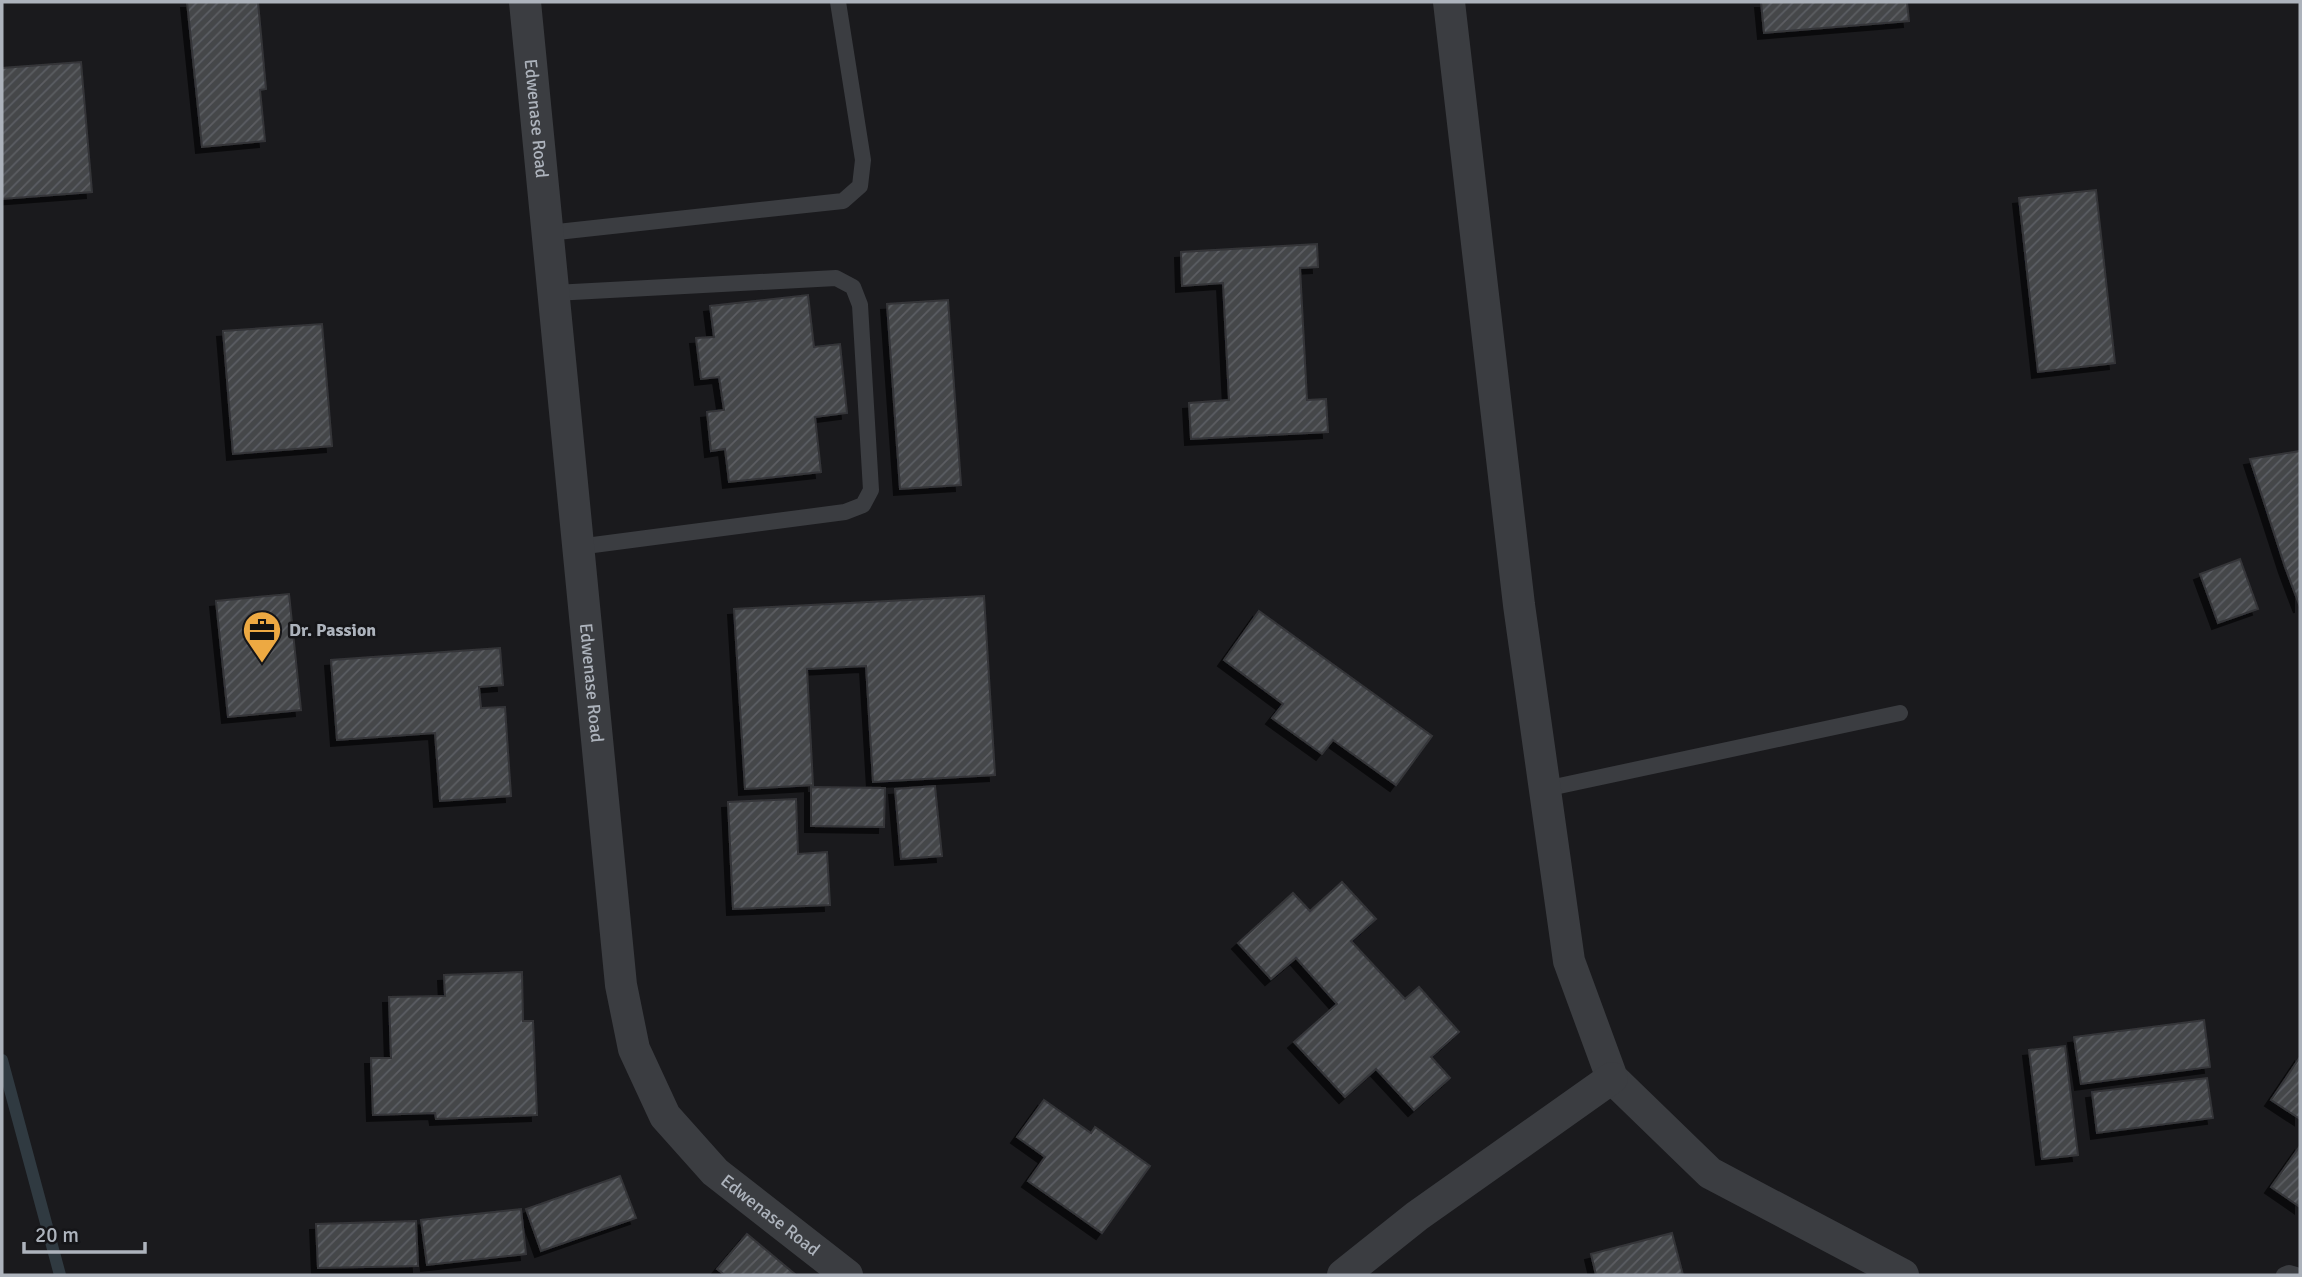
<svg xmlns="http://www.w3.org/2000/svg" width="2302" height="1277" font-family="Signika,sans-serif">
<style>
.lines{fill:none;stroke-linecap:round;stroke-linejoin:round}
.stream{stroke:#303a41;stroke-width:12}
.building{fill:url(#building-hatch);stroke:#343539;stroke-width:2;filter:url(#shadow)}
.lane{stroke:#3b3d41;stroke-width:16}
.street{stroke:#3b3d41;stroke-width:32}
.labels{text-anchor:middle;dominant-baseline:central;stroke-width:5;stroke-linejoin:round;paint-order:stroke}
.street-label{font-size:18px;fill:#adb3bc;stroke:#151518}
.poi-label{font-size:18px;font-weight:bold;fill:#adb3bc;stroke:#151518;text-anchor:start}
</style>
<defs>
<pattern id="building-hatch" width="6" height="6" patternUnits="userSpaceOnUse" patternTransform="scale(1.75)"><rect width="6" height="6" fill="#44464a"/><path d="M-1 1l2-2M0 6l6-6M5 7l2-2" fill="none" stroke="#5c5e62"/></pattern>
<filter id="shadow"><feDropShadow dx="-6" dy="6" stdDeviation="0" flood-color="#0009"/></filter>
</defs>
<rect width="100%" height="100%" fill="#1a1a1d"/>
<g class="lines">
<!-- stream -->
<polyline class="stream" points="2,1060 60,1275"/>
</g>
<!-- building -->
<g class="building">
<polygon points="187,2 258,2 266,89 260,90 265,141 202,147"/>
<polygon points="1761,2 1907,2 1909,21 1764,33"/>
<polygon points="81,62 92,192 2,199 2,68"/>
<polygon points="2096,190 2115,363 2038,372 2019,198"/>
<polygon points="1317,244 1318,267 1300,268 1307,400 1326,399 1328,432 1191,439 1189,403 1229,400 1223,283 1182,286 1181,252"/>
<polygon points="808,295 814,347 840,344 847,413 815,417 821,472 729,482 725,449 711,451 707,412 724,410 719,377 701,379 696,338 714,337 710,306"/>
<polygon points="948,300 961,485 900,489 887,304"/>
<polygon points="322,324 332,446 233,454 223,331"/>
<polygon points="2300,451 2300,607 2285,567 2250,459"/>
<polygon points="2240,559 2258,609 2218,623 2200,574"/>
<polygon points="289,594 301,710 228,717 216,601"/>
<polygon points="984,596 995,775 873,782 866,666 807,669 813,785 745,789 734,609"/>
<polygon points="1259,611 1432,736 1396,785 1333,740 1322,754 1272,718 1283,704 1224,660"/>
<polygon points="500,648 503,685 479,687 481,708 505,707 511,796 440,801 435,733 337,740 331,660"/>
<polygon points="935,786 942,856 901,859 895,789"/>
<polygon points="811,787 885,788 884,827 811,826"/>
<polygon points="796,799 798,854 827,852 830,905 733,909 728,802"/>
<polygon points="1342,882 1376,919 1351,941 1405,999 1419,987 1459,1032 1431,1057 1450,1078 1414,1110 1376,1069 1345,1097 1294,1042 1337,1004 1296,958 1271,979 1238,943 1293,893 1310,911"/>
<polygon points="522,972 523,1021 533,1021 537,1115 436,1119 435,1113 373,1115 371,1058 391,1058 389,997 445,996 444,975"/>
<polygon points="2204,1020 2210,1067 2081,1084 2074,1037"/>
<polygon points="2065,1046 2078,1155 2042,1159 2029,1050"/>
<polygon points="2300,1057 2300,1119 2271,1100"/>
<polygon points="2207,1078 2213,1118 2097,1133 2092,1092"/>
<polygon points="1044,1100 1091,1133 1095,1127 1150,1166 1102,1233 1028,1181 1045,1157 1017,1137"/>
<polygon points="2300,1146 2300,1207 2271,1187"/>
<polygon points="620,1176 636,1218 541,1251 526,1209"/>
<polygon points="521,1209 526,1254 427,1265 421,1220"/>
<polygon points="416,1221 418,1266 318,1268 316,1224"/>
<polygon points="1672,1233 1683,1275 1596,1275 1591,1254"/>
<polygon points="747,1234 796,1275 725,1275 717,1269"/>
</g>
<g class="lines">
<!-- lane -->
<g class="lane">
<polyline points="548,233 843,201 860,186 863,160 838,2"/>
<polyline points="554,293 836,278 853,287 860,305 871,490 863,505 845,512 578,547"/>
<polyline points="1545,789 1900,713"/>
<polyline points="2284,1275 2289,1273 2296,1275"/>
</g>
<!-- street -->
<g class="street">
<path id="s1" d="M525,2l96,983 13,64 31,67 50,56 132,103"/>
<polyline points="1449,2 1519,605 1569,961 1612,1078 1710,1173 1903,1275"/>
<polyline points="1343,1275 1417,1216 1612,1078"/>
</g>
</g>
<!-- icons -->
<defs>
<g id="office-pin" transform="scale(2.0125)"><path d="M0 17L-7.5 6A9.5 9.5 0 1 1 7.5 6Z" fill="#eda942" stroke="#151518"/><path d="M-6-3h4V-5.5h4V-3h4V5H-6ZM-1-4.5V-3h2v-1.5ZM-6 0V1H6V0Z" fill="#111"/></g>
</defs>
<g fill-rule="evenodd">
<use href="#office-pin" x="262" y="630"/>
</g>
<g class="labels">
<!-- street labels -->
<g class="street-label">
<text stroke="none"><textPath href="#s1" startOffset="117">Edwenase Road</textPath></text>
<text stroke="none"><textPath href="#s1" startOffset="684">Edwenase Road</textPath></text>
<text stroke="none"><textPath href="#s1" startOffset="1272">Edwenase Road</textPath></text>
</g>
<!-- poi labels -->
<g class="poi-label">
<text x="289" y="630">Dr. Passion</text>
</g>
</g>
<!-- border -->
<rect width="2302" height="1277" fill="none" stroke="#adb3bc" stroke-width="7"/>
<!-- scale -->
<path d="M24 1242v10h121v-10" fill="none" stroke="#adb3bc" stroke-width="3.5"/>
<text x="35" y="1242" font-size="21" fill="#adb3bc" stroke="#151518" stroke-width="5" paint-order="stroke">20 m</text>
</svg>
